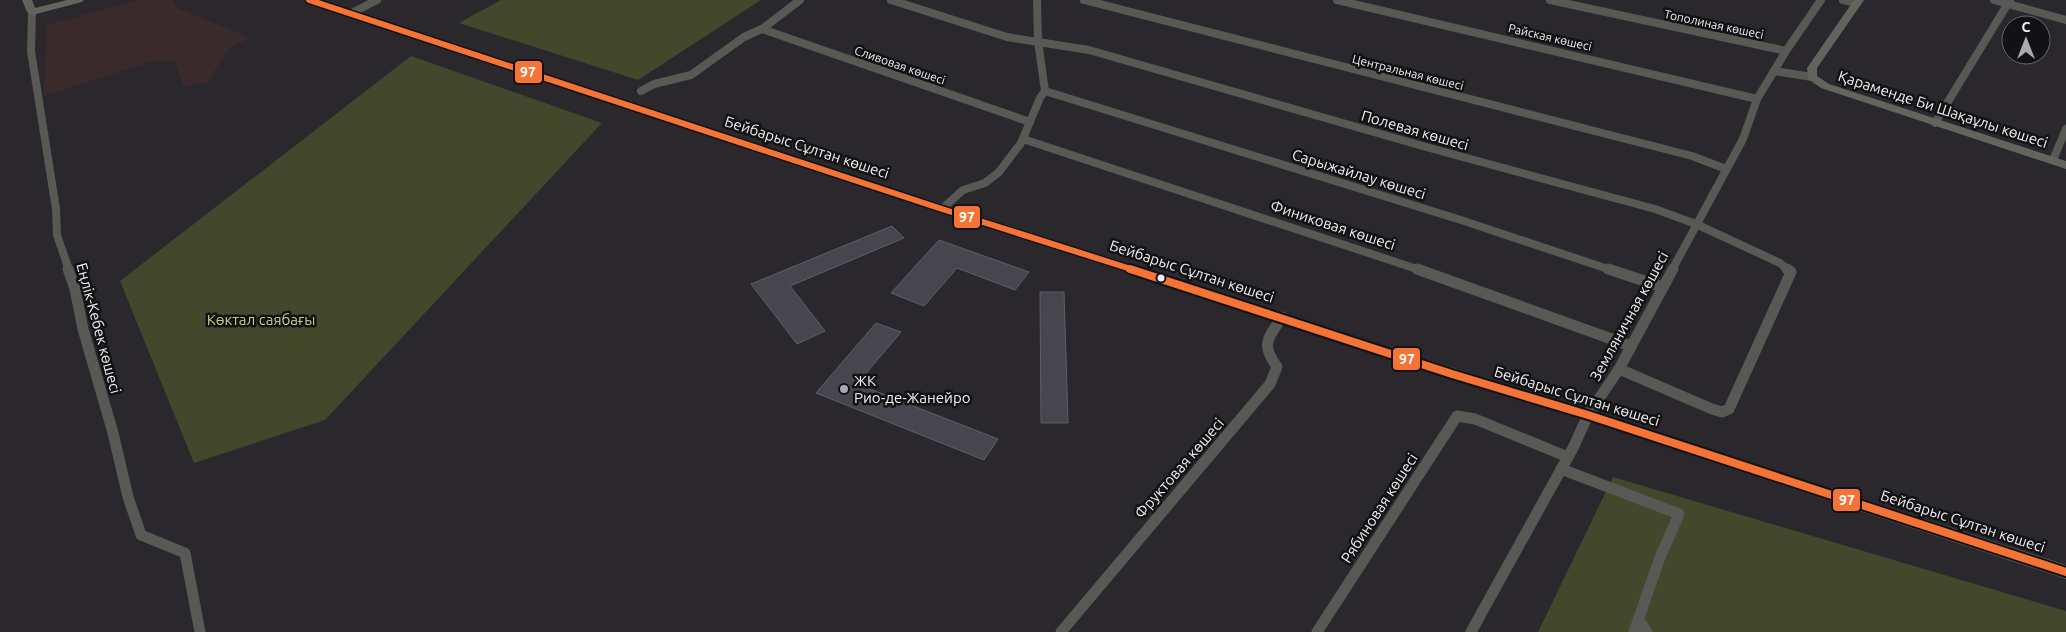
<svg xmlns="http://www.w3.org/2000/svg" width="2066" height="632" font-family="Ubuntu,sans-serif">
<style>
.industrial{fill:#3b2a2c}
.green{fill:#43472c}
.building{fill:#47454e;stroke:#605f62}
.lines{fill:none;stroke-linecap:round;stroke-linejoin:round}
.street-far1{stroke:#585854;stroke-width:8}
.street{stroke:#585854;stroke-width:11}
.secondary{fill:#62645d;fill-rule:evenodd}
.bus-1-far1-casing{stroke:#121113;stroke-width:9}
.bus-1-casing{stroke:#121113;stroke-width:12}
.bus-1-far1{stroke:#f57335;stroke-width:6}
.bus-1{stroke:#f57335;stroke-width:8}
.bus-dot{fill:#f0eef2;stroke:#121113;stroke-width:2}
.poi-dot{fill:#aba9ad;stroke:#121113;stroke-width:2}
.labels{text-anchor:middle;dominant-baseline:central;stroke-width:5;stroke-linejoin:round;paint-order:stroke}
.far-street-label{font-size:12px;fill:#f0eef2;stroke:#121113}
.street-label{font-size:15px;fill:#f0eef2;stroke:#121113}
.park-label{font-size:15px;fill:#c3d08a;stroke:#121113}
.poi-label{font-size:15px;fill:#f0eef2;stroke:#121113;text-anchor:start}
.line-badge{stroke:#121113;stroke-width:2}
.badge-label{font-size:14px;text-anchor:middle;font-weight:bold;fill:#fff}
</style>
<rect width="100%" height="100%" fill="#2a282c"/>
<!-- industrial -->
<polygon class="industrial" points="137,0 172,0 177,8 250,38 230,47 207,82 184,87 174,61 153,61 44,96 47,25"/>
<!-- green -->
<g class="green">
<polygon points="501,0 761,0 638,80 459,23"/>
<polygon points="411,56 602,123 325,420 194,463 120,281"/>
<polygon points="1613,477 2066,611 2066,632 1538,632"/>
</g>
<!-- building -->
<g class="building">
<polygon points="892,226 904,238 790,286 825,331 797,344 751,284"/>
<polygon points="939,240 1029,272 1015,290 957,268 924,306 891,293"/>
<polygon points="1040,292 1064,292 1068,423 1041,423"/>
<polygon points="876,323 901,332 857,384 998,439 984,460 816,393"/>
</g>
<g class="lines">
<!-- street-far1 -->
<g class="street-far1">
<polyline points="891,0 1007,37 1089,50 1426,147 1655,209 1696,224 1780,263 1788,270"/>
<polyline points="1084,0 1692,156 1726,169"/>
<polyline points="1337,0 1757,99"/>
<polyline points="1550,0 1786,51"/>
<polyline points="1843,0 1857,3"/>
<polyline points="1994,0 2066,20"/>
<polyline points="32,12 31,51 56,209 57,235 69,270"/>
<polyline points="350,14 377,0"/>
<polyline points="762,29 1030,122"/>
<polyline points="1774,71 1812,77"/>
<polyline points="641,91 654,84 691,75 744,37 762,29 800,0"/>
<polyline points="1045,91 1461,220 1611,270"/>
<polyline points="1935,123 2010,0"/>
<polyline points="1023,139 1420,270"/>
<polyline points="2053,160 2066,129"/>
<polyline points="942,209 963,190 985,183 999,172 1021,143 1040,98 1045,91 1038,41 1037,0"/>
<polyline points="1672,270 1743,139 1757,99 1786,51 1821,0"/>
</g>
<!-- street -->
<g class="street">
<polyline points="68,269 75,289 83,329 113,433 128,497 141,535 185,553 200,632"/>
<polyline points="1417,269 1631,346"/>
<polyline points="1608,269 1663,287"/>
<polyline points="1619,369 1712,409 1722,412 1729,409 1791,272 1787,269"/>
<polyline points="1561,469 1679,514 1659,560 1634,632"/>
<polyline points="1638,619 1647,632"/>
<path d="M1061,632l209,-248 7,-17c-17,-24 -9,-28 5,-50"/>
<polyline points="1317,632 1457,416 1475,419 1568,457"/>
<polyline points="1471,632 1574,446 1588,415 1619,369 1673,269"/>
</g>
<!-- secondary -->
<g class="secondary">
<polygon points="22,0 32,0 35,8 67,0 84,0 82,2 32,15 27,12"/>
<path d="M304,0h15c210,69 420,140 631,207 372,119 744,237 1116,358v14l-481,-159 -138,-42 -170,-58 -339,-108 -632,-210z"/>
<polygon points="1854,0 1864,0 1817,68 1817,76 1829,84 2066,161 2066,169 1821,88 1808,79 1807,68"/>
</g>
<!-- bus-1-far1 casing -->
<g class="bus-1-far1-casing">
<polyline id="bus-1-far1" points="309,0 942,209 1134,270"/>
</g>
<!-- bus-1 casing -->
<g class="bus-1-casing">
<polyline id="bus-1" points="1130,269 1452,374 1588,415 2066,572"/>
</g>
<!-- bus-1-far1 -->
<use href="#bus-1-far1" class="bus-1-far1"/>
<!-- bus-1 -->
<use href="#bus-1" class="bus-1"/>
</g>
<!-- markers -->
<circle class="bus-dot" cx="1161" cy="278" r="4.5"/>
<circle class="poi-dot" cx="844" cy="389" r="5"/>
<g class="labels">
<!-- far-street labels -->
<g class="far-street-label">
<text transform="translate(1714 24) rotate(12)">Тополиная көшесі</text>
<text transform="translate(1550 37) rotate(13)">Райская көшесі</text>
<text transform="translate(900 65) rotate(19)">Сливовая көшесі</text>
<text transform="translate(1408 72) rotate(14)">Центральная көшесі</text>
</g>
<!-- street labels -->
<g class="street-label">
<text transform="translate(1943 109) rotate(18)">Қараменде Би Шақаұлы көшесі</text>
<text transform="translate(1415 130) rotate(16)">Полевая көшесі</text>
<text transform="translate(807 147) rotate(18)">Бейбарыс Сұлтан көшесі</text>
<text transform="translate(1359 174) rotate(17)">Сарыжайлау көшесі</text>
<text transform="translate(1333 225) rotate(18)">Финиковая көшесі</text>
<text transform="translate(1192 271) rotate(18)">Бейбарыс Сұлтан көшесі</text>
<text transform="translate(1629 316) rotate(-61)">Земляничная көшесі</text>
<text transform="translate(99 328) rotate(75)">Еңлік-Кебек көшесі</text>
<text transform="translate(1577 396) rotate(17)">Бейбарыс Сұлтан көшесі</text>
<text transform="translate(1179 468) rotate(-49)">Фруктовая көшесі</text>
<text transform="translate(1379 508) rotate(-57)">Рябиновая көшесі</text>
<text transform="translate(1963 521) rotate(18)">Бейбарыс Сұлтан көшесі</text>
</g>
<!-- park labels -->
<g class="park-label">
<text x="261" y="319">Көктал саябағы</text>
</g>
<!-- poi labels -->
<g class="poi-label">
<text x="854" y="380">ЖК<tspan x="854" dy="17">Рио-де-Жанейро</tspan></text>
</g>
</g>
<g class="line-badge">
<rect x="514" y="60" width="29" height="24" rx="5" fill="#f57335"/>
<rect x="953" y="205" width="28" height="24" rx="5" fill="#f57335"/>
<rect x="1392" y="347" width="29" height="24" rx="5" fill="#f57335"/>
<rect x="1832" y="488" width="29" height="24" rx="5" fill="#f57335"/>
</g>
<g class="badge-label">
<text x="528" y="77">97</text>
<text x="967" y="222">97</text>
<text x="1407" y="364">97</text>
<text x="1847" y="505">97</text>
</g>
<!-- north arrow -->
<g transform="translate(2026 40)"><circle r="24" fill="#121113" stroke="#6b696c"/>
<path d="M0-4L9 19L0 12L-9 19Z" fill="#aba9ad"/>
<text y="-8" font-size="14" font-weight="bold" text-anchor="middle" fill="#f0eef2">С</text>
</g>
</svg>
